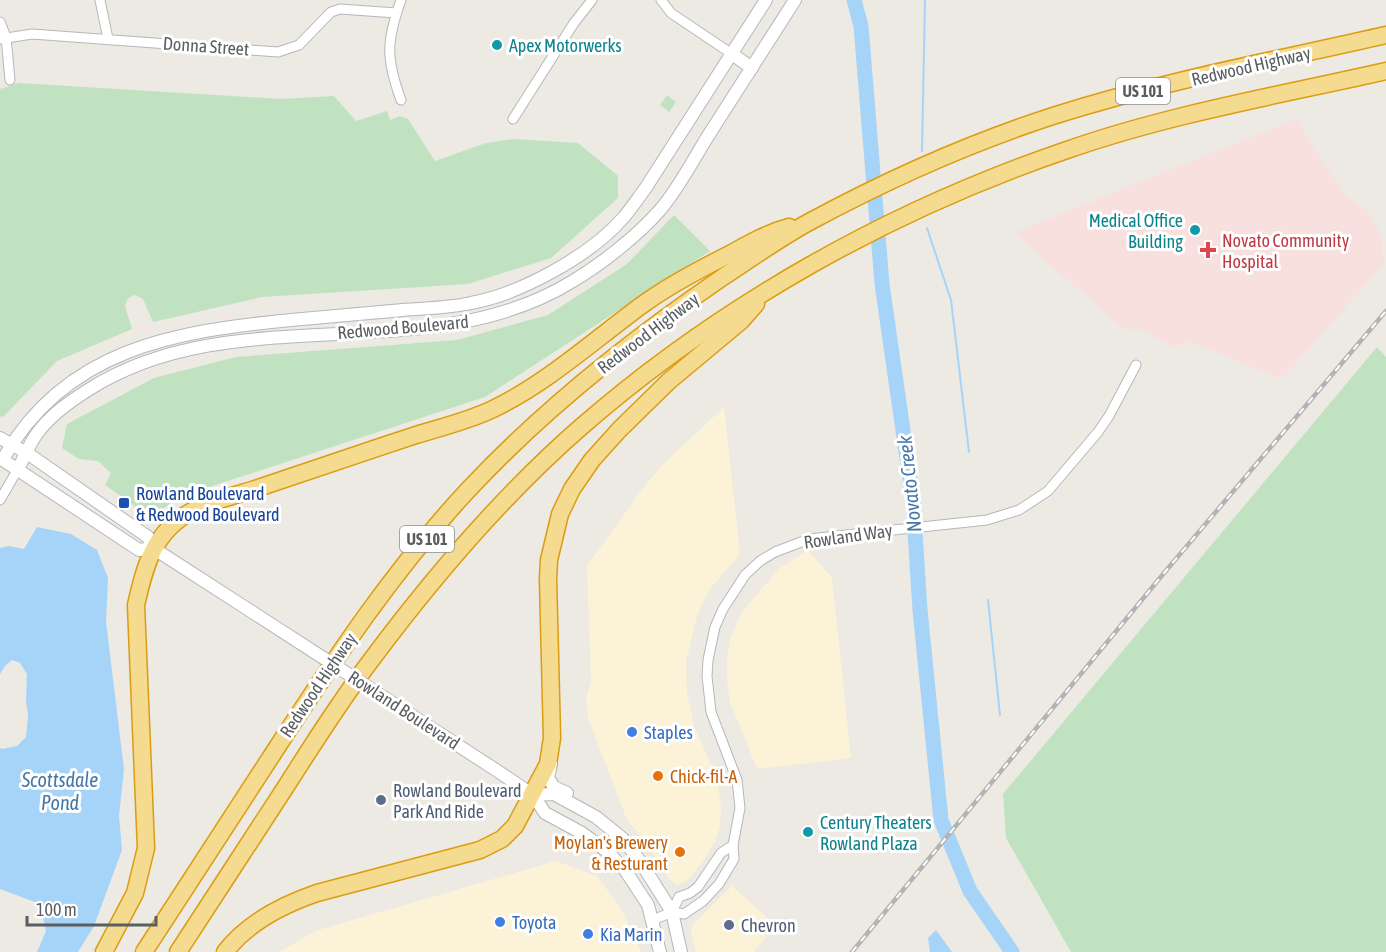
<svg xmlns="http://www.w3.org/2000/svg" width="1386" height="952" font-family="'Asap Condensed',sans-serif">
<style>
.commercial{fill:#fbf2d8}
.medical{fill:#f8e0de}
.green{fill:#c0e2c0}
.water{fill:#a6d4f8}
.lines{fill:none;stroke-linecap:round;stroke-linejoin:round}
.stream{stroke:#a6d4f8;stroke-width:2}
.river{stroke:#a6d4f8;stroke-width:15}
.street-casing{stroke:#b4b7bb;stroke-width:11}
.secondary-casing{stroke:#b3b6bb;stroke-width:14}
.highway-casing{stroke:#dc9c12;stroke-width:19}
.street{stroke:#fff;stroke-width:9}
.secondary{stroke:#fff;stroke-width:12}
.highway{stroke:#f4db90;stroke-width:16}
.rail-casing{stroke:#b2b3b3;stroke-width:4.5}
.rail{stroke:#fff;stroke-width:2;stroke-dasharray:7;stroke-linecap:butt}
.secondary-bridge-casing{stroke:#b3b6bb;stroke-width:14;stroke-linecap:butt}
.secondary-bridge{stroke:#fff;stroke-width:12}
.culture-dot{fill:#0f9aa8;stroke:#fff;stroke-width:2}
.health-dot{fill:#e0444e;stroke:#fff;stroke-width:2}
.transit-dot{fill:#1a4fb4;stroke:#fff;stroke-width:2}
.shop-dot{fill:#3f7fe0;stroke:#fff;stroke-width:2}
.food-dot{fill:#e8710a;stroke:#fff;stroke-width:2}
.service-dot{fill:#5c6f8a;stroke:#fff;stroke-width:2}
.labels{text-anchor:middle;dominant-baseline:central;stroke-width:6;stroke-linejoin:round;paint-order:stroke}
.shield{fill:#fff;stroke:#8c8e90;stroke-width:1.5}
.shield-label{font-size:16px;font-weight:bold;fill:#5a5d61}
.culture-label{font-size:18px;fill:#0d838f;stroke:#fff;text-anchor:start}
.street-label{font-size:18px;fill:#5a5d61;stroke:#fff}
.health-label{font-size:18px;fill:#be3a42;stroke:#fff;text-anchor:start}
.transit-label{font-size:18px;fill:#164399;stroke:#fff;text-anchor:start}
.shop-label{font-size:18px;fill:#366cbe;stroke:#fff;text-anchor:start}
.food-label{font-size:18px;fill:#c56008;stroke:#fff;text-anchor:start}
.service-label{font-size:18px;fill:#4e5e75;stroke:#fff;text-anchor:start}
.water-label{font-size:20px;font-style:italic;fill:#4576a8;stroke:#fff}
</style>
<rect width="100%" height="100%" fill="#eceae2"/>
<!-- commercial -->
<g class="commercial">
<polygon points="724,407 740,554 710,589 698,613 686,662 687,692 694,726 717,777 721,807 720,827 715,842 704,860 687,881 677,885 667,877 648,844 627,820 588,718 586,699 591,681 587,566 641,491 662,465"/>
<polygon points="808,550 832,578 851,758 757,769 730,702 727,680 727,659 730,639 741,614 756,595 780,568"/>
<polygon points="556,861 597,876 620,907 641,952 279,952 315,931"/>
<polygon points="732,886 775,925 754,952 696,952 691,931 693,924"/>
</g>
<!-- medical -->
<polygon class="medical" points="1296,119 1346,197 1368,212 1381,235 1384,264 1282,379 1189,341 1172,347 1145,331 1122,328 1014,233"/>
<!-- green -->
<g class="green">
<polygon points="19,83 281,99 334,96 356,121 387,111 390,120 400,116 408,119 435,161 486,143 514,139 578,143 618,176 618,198 551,258 468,284 262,297 153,322 143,299 135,295 128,298 125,306 132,329 57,361 3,417 0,416 0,89"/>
<polygon points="667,95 676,102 669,112 660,105"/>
<polygon points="674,215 710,251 485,397 179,497 159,512 145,513 105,485 111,473 98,461 79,459 62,448 67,424 154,378 236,357 457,340 548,315 627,264"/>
<polygon points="1377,347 1386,357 1386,952 1071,952 1006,838 1003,794"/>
</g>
<!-- water -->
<g class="water">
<polygon points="37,527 71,534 97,550 108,578 106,622 124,769 119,816 122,850 94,926 78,952 37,952 46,931 40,904 0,889 0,748 2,749 17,746 26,737 28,716 26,702 27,674 20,663 12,660 5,666 0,674 0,548 9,546 24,549"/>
<polygon points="936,930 952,952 930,952 928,938"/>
</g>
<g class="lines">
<!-- stream -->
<g class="stream">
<polyline points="922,151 925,0"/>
<polyline points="927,228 951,300 969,452"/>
<polyline points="988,600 1000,715"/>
</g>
<!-- river -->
<polyline class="river" points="854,0 861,26 882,284 913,500 920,610 941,820 970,891 1012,952"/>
<!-- street casing -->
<g class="street-casing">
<g id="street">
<polyline points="100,0 108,39"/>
<path d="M401,0c-15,42 -15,59 0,100"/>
<polyline points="661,0 671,13 732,54"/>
<polyline points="0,22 6,37 10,80"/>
<polyline points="0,39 32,34 278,52 299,45 331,12 340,9 396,13"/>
<polyline points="513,119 574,23 592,0"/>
<polyline points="0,500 18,469"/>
<polyline points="672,912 679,897 690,893 698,887 721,853 733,845"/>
<polyline points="653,920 672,912 684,914 703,901 719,884 734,859 733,845 740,808 737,780 711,712 707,676 708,660 715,627 723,609 745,575 760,561 775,552 809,539 987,520 1019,510 1048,491 1098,432 1109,416 1136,365"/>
</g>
</g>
<!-- secondary casing -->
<g class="secondary-casing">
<g id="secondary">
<polyline points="732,54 752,68"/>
<polyline points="0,438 27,453 148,537 153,548"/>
<polyline points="0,458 139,550 153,548 328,661"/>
<path d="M3,459c62,-110 172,-128 288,-139 37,-3 75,-7 112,-10 23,-2 46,-2 68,-7 49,-9 119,-47 152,-85 8,-9 15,-20 22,-29l121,-189"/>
<path d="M18,469c6,-11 11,-24 18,-34 13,-19 33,-33 52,-45 147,-94 338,-18 485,-109 30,-18 64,-45 87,-71 19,-22 33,-50 48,-74 29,-45 58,-91 87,-136"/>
<polyline points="368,687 496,770 533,795 545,813 582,833 608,852 625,870 648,905 660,952"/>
<polyline points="551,764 548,778 554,787 567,793"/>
<polyline points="533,795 554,794 596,817 622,838 640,861 672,912 681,952"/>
</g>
</g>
<!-- highway casing -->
<g class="highway-casing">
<g id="highway">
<path d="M104,952l31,-59 11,-45 -10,-243c9,-39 17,-73 56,-94 21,-11 46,-16 69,-24 51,-17 103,-35 155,-52 26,-8 52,-14 77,-26 54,-26 100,-68 149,-104 26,-19 56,-35 86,-50 20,-11 39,-22 61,-28"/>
<path d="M144,952c44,-68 88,-136 132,-203 59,-91 119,-181 193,-260 75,-80 163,-150 254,-212 29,-19 58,-40 88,-56 78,-42 161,-79 245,-106 108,-34 220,-55 330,-80"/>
<path d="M178,952c36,-55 71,-109 107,-164 28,-44 56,-88 87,-129 62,-83 131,-164 209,-232 141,-123 310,-217 486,-277 103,-36 213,-55 319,-79"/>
<path d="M225,952c23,-30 57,-47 92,-59l163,-43 22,-11 13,-13 33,-62 4,-26 -4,-159 1,-19 11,-46 12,-25 20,-29 27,-30 50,-49 72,-60 15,-17"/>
</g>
</g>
<!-- street -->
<use href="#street" class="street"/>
<!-- secondary -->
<use href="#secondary" class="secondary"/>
<!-- highway -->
<use href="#highway" class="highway"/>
<!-- rail casing -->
<g class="rail-casing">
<polyline id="rail" points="852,952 1164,573 1386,311"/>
</g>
<!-- rail -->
<use href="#rail" class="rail"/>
<!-- secondary-bridge casing -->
<g class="secondary-bridge-casing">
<polyline id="secondary-bridge" points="328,661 368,687"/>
</g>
<!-- secondary-bridge -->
<use href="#secondary-bridge" class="secondary-bridge"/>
</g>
<!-- markers -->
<g class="culture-dot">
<circle cx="497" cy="45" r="6"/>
<circle cx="1195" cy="230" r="6"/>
<circle cx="808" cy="832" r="6"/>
</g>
<path class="health-dot" d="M1205 241h6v6h6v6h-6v6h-6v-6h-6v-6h6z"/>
<rect class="transit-dot" x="118" y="497" width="12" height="12" rx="3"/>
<g class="shop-dot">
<circle cx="632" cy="732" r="6"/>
<circle cx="500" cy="922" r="6"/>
<circle cx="588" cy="934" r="6"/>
</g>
<g class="food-dot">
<circle cx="658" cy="776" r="6"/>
<circle cx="680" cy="852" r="6"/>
</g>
<g class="service-dot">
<circle cx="381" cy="800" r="6"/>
<circle cx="729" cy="925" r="6"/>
</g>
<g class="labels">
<!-- shield labels -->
<g class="shield">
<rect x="1116" y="78" width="54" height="26" rx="4.5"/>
<rect x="400" y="526" width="54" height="26" rx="4.5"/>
</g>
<g class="shield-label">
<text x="1143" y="91">US 101</text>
<text x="427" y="539">US 101</text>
</g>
<!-- culture labels -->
<g class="culture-label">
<text x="509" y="45">Apex Motorwerks</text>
<text x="1183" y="220" text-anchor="end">Medical Office<tspan x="1183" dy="21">Building</tspan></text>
<text x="820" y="822">Century Theaters<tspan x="820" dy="21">Rowland Plaza</tspan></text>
</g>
<!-- street labels -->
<g class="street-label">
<text transform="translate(206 46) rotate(4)">Donna Street</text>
<text transform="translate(1251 66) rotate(-13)">Redwood Highway</text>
<text transform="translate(403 327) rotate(-5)">Redwood Boulevard</text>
<text transform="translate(648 333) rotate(-37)">Redwood Highway</text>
<text transform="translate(848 536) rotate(-8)">Rowland Way</text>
<text transform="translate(318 685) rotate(-56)">Redwood Highway</text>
<text transform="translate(404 710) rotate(33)">Rowland Boulevard</text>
</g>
<!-- health labels -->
<g class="health-label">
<text x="1222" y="240">Novato Community<tspan x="1222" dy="21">Hospital</tspan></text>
</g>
<!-- transit labels -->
<g class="transit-label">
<text x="136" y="493">Rowland Boulevard<tspan x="136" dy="21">&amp; Redwood Boulevard</tspan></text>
</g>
<!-- shop labels -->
<g class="shop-label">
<text x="644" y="732">Staples</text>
<text x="512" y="922">Toyota</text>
<text x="600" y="934">Kia Marin</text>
</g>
<!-- food labels -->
<g class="food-label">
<text x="670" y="776">Chick-fil-A</text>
<text x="668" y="842" text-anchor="end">Moylan's Brewery<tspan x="668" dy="21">&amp; Resturant</tspan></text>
</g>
<!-- service labels -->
<g class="service-label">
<text x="393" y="790">Rowland Boulevard<tspan x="393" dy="21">Park And Ride</tspan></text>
<text x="741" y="925">Chevron</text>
</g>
<!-- water labels -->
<g class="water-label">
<text transform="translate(909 484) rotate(-96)">Novato Creek</text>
<text x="60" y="779">Scottsdale<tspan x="60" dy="23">Pond</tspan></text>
</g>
</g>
<!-- scale -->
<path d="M27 916v9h129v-9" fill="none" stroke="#5a5d61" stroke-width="3"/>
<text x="36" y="916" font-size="18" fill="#5a5d61" stroke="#ffffff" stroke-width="4.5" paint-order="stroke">100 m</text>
</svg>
